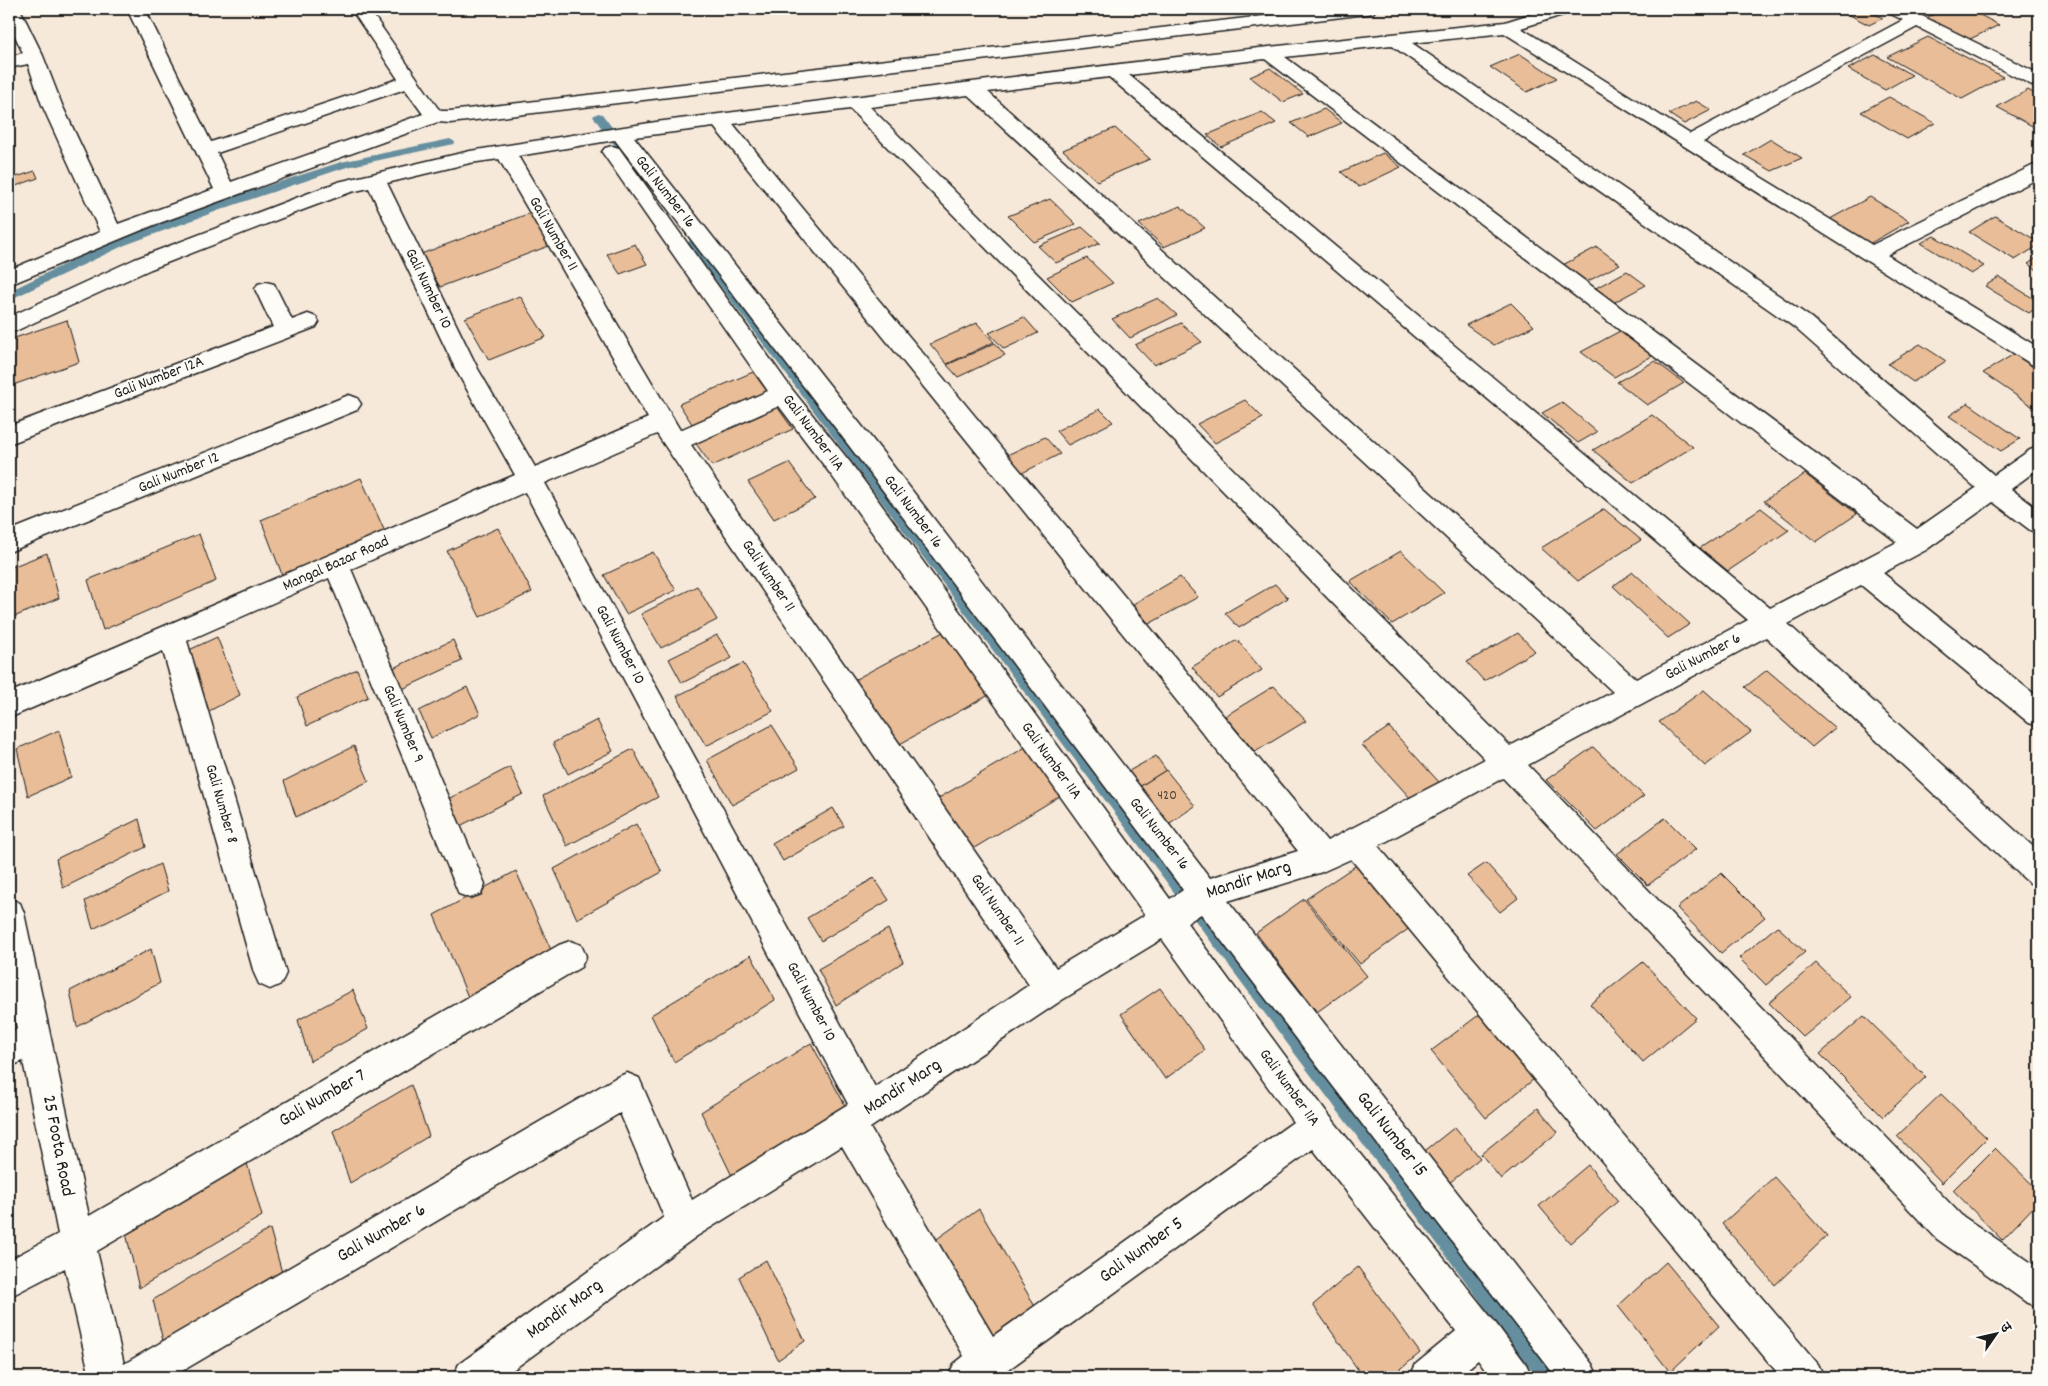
<svg xmlns="http://www.w3.org/2000/svg" width="2048" height="1386" font-family="Dekko,'Playpen Sans Deva',sans-serif">
<style>
.lines{fill:none;stroke-linecap:round;stroke-linejoin:round}
.stream{fill:#658f9f;fill-rule:evenodd}
.building{fill:#e8bd98;stroke:#1c1c1c}
.minor-casing{stroke:#1c1c1c;stroke-width:3}
.minor{fill:#fdfcf7;fill-rule:evenodd}
.labels{text-anchor:middle;dominant-baseline:central;stroke-width:4;stroke-linejoin:round;paint-order:stroke}
.number-label{font-size:14px;fill:#4f443b}
.street-label{font-size:16px;fill:#1c1c1c;stroke:#fdfcf7}
.near-street-label{font-size:19px;fill:#1c1c1c;stroke:#fdfcf7}
</style>
<rect width="100%" height="100%" fill="#f7e9da"/>
<filter id="ink" filterUnits="userSpaceOnUse"><feTurbulence type="fractalNoise" baseFrequency=".02" numOctaves="2"/><feDisplacementMap in="SourceGraphic" scale="10" xChannelSelector="R" yChannelSelector="G"/><feConvolveMatrix kernelMatrix="1 2 1 2 8 2 1 2 1" color-interpolation-filters="sRGB"/></filter>
<g filter="url(#ink)">
<g class="lines">
<!-- stream -->
<g class="stream">
<polygon points="598,113 602,114 624,143 625,145 624,147 616,147 594,118 593,116"/>
<polygon points="450,139 455,142 454,144 347,167 231,206 125,245 9,300 9,291 117,239 223,200 341,162"/>
<polygon points="694,239 698,240 1556,1370 1559,1377 1537,1377 690,246 688,243 690,240"/>
</g>
</g>
<!-- building -->
<g class="building">
<polygon points="1846,9 1865,9 1883,18 1869,25 1842,11"/>
<polygon points="1945,9 1969,9 1999,25 1968,40 1926,18"/>
<polygon points="1928,37 2003,77 1962,99 1887,57"/>
<polygon points="1520,54 1557,78 1527,92 1490,67"/>
<polygon points="1875,55 1912,75 1885,90 1848,69"/>
<polygon points="1270,68 1303,94 1283,102 1250,77"/>
<polygon points="2028,90 2039,96 2039,126 2036,128 1997,107"/>
<polygon points="1889,97 1935,123 1907,139 1861,112"/>
<polygon points="1696,101 1711,110 1684,124 1669,114"/>
<polygon points="1324,109 1342,123 1309,137 1291,123"/>
<polygon points="1262,112 1276,123 1221,147 1207,135"/>
<polygon points="1115,128 1150,159 1097,181 1063,150"/>
<polygon points="1771,139 1802,158 1772,171 1744,155"/>
<polygon points="1383,153 1401,167 1359,187 1341,172"/>
<polygon points="35,171 38,178 13,187 10,179"/>
<polygon points="1870,197 1909,221 1869,244 1830,219"/>
<polygon points="1050,199 1076,224 1034,242 1008,216"/>
<polygon points="1180,206 1205,228 1164,247 1139,224"/>
<polygon points="533,212 554,244 440,287 421,254"/>
<polygon points="1995,216 2039,242 2039,245 2015,260 1969,232"/>
<polygon points="1082,227 1100,243 1056,263 1038,246"/>
<polygon points="1934,236 1984,266 1971,274 1921,243"/>
<polygon points="635,244 647,264 620,274 607,254"/>
<polygon points="1597,247 1620,264 1581,285 1557,268"/>
<polygon points="2039,256 2039,271 2028,264"/>
<polygon points="1087,258 1113,283 1072,302 1047,277"/>
<polygon points="1627,271 1646,285 1613,303 1594,289"/>
<polygon points="1999,277 2039,302 2039,306 2029,313 1985,286"/>
<polygon points="520,296 546,337 489,360 465,318"/>
<polygon points="1158,298 1177,315 1130,338 1112,319"/>
<polygon points="1511,303 1534,326 1494,345 1466,325"/>
<polygon points="1024,317 1038,333 1004,349 989,333"/>
<polygon points="67,320 79,362 10,386 9,340"/>
<polygon points="977,323 994,342 947,364 930,344"/>
<polygon points="1181,323 1202,342 1154,365 1135,345"/>
<polygon points="1620,331 1652,356 1614,377 1581,352"/>
<polygon points="995,343 1005,355 958,377 947,365"/>
<polygon points="1920,344 1946,361 1913,382 1888,364"/>
<polygon points="2014,354 2039,371 2039,411 1983,373"/>
<polygon points="1655,361 1684,383 1647,405 1617,382"/>
<polygon points="753,372 769,394 694,427 679,404"/>
<polygon points="1245,400 1263,418 1215,443 1197,424"/>
<polygon points="1562,402 1597,432 1578,443 1542,413"/>
<polygon points="1968,403 2020,439 2001,451 1949,416"/>
<polygon points="775,404 793,429 712,466 694,441"/>
<polygon points="1100,409 1113,422 1068,445 1056,431"/>
<polygon points="1652,415 1693,447 1633,483 1593,450"/>
<polygon points="1045,437 1060,454 1018,475 1003,457"/>
<polygon points="789,463 815,499 774,519 748,482"/>
<polygon points="1805,474 1857,514 1816,542 1764,501"/>
<polygon points="361,478 385,532 283,577 261,520"/>
<polygon points="1761,508 1789,530 1728,571 1700,548"/>
<polygon points="1604,509 1641,540 1578,581 1541,548"/>
<polygon points="498,528 532,592 480,617 447,551"/>
<polygon points="199,534 216,581 103,630 88,580"/>
<polygon points="1401,551 1444,593 1392,624 1350,581"/>
<polygon points="653,552 676,590 626,614 604,575"/>
<polygon points="47,553 59,598 9,619 9,568"/>
<polygon points="1633,572 1690,624 1668,638 1613,586"/>
<polygon points="1180,577 1198,597 1149,624 1133,604"/>
<polygon points="1275,584 1288,598 1239,628 1225,613"/>
<polygon points="697,586 717,620 661,648 641,614"/>
<polygon points="943,632 989,695 898,745 854,680"/>
<polygon points="1518,633 1535,651 1484,681 1467,662"/>
<polygon points="717,635 732,658 682,683 669,659"/>
<polygon points="217,637 240,695 209,711 187,651"/>
<polygon points="453,640 462,661 396,692 387,671"/>
<polygon points="1237,640 1262,670 1217,697 1192,667"/>
<polygon points="743,663 773,711 706,746 677,696"/>
<polygon points="357,669 368,697 307,726 297,697"/>
<polygon points="1767,670 1835,728 1812,747 1745,687"/>
<polygon points="1274,686 1306,721 1255,752 1225,716"/>
<polygon points="467,687 480,714 431,738 419,711"/>
<polygon points="1704,690 1751,732 1705,766 1659,722"/>
<polygon points="597,720 613,751 568,774 553,743"/>
<polygon points="772,725 799,768 732,805 707,760"/>
<polygon points="1389,727 1439,782 1412,800 1362,745"/>
<polygon points="59,730 71,777 28,796 17,749"/>
<polygon points="1029,745 1065,793 966,853 932,802"/>
<polygon points="354,746 369,781 296,817 284,781"/>
<polygon points="1593,747 1644,796 1597,831 1546,780"/>
<polygon points="633,749 658,797 567,846 543,796"/>
<polygon points="1156,756 1166,770 1139,787 1127,772"/>
<polygon points="510,767 523,794 454,829 442,802"/>
<polygon points="1166,770 1195,806 1167,825 1139,787"/>
<polygon points="833,808 844,826 783,861 772,843"/>
<polygon points="1665,818 1696,849 1648,885 1617,854"/>
<polygon points="139,819 146,847 63,888 56,859"/>
<polygon points="636,824 662,872 577,919 554,869"/>
<polygon points="1364,860 1418,922 1360,964 1306,899"/>
<polygon points="1486,863 1518,898 1500,912 1467,876"/>
<polygon points="160,864 168,891 93,929 85,901"/>
<polygon points="516,871 551,950 468,997 434,915"/>
<polygon points="1721,873 1765,917 1721,953 1677,908"/>
<polygon points="874,878 889,900 821,941 807,918"/>
<polygon points="1304,899 1367,976 1317,1012 1256,933"/>
<polygon points="1777,926 1805,952 1766,985 1739,958"/>
<polygon points="888,929 903,962 836,1005 818,969"/>
<polygon points="151,949 160,983 77,1027 70,991"/>
<polygon points="751,955 775,1000 674,1062 651,1015"/>
<polygon points="1643,962 1696,1018 1643,1062 1590,1004"/>
<polygon points="1816,963 1851,997 1803,1037 1769,1003"/>
<polygon points="1160,988 1205,1050 1165,1079 1121,1014"/>
<polygon points="353,990 368,1029 310,1061 298,1020"/>
<polygon points="1484,1011 1539,1075 1486,1118 1431,1051"/>
<polygon points="1864,1016 1926,1077 1883,1117 1820,1054"/>
<polygon points="811,1043 845,1105 733,1178 701,1112"/>
<polygon points="411,1085 429,1136 350,1183 333,1131"/>
<polygon points="1941,1094 1987,1138 1942,1183 1897,1136"/>
<polygon points="1538,1108 1558,1132 1501,1179 1481,1154"/>
<polygon points="1455,1127 1480,1158 1437,1193 1412,1161"/>
<polygon points="1995,1148 2039,1191 2039,1201 2002,1240 1953,1190"/>
<polygon points="246,1160 262,1216 139,1288 125,1229"/>
<polygon points="1588,1165 1618,1201 1570,1243 1539,1206"/>
<polygon points="1774,1177 1827,1236 1775,1285 1722,1224"/>
<polygon points="979,1209 1037,1310 990,1344 934,1241"/>
<polygon points="270,1229 284,1280 166,1353 153,1300"/>
<polygon points="766,1260 805,1341 778,1360 739,1277"/>
<polygon points="1666,1262 1719,1326 1670,1372 1618,1306"/>
<polygon points="1358,1267 1420,1353 1391,1377 1363,1377 1313,1305"/>
</g>
<g class="lines">
<!-- minor casing -->
<g class="minor-casing">
<g id="minor">
<path d="M9,9h11l23,47 19,49 56,119 96,-35 -87,-180h18l66,133 187,-63 -47,-70h18l68,98 4,4h9l874,-102h52l-3,4 -6,1 -917,109 -12,-1 -284,103 -145,60v-15l91,-38 -58,-127 -14,-41 -19,4v-11l14,-4 -14,-30zM405,89l18,25 -192,68 -14,-29z"/>
<path d="M1546,9h26l-3,4 -48,15 169,106 213,-114 -14,-7 -3,-4h22l131,65v13l-7,-2 -115,-58 -214,115 169,103 160,-79 7,-2v14l-152,77 152,93v18l-8,-2 -527,-331 -92,10 398,274 184,158 36,-25 9,-3v21l-28,21 28,21v23l-9,-3 -37,-28 -67,48 -43,23 156,125v28l-10,-3 -168,-138 -73,39 251,228v34l-11,-4 -262,-245 -238,128 433,450 78,53v39l-13,-5 -89,-63 -434,-461 -125,68 440,518 6,13h-43l-430,-518 -29,13 -94,29 364,463 6,13h-42l-355,-463 -14,9 141,191 166,207 32,43 6,13h-42l-12,-17 -20,17h-48l6,-13 40,-33 -143,-182 -315,228h-50l6,-13 10,-8 -122,-210 -145,90 -194,141h-50l6,-13 205,-147 -44,-104 -448,264h-82l-25,-109 -56,29v-37l49,-26 -35,-173 -14,6v-33l8,-5 -8,-40v-91l11,5 4,10 65,303 470,-271 11,-4 11,4 5,11 -5,11 -484,284 27,113 491,-286 12,-5 12,5 53,122 156,-96 -323,-612 -174,77 134,315 -4,10 -11,4 -11,-4 -130,-316 -142,63 99,332 -5,11 -11,5 -11,-5 -5,-11 -91,-322 -154,67v-25l506,-218 -59,-105 -87,-182 -18,4 -59,22 -141,55 -142,65v-17l126,-58 203,-77 132,-31 186,-29 316,-40 222,-27 311,-33zM1391,45l403,282 182,161 -59,41 -632,-472zM1265,59l632,483 -127,66 -641,-533zM1109,77l639,543 -112,59 -648,-587zM968,95l645,597 -103,54 -640,-639zM850,109l635,650 -158,82 -594,-717zM714,127l584,724 -88,27 -326,-424 -250,-317zM615,140l251,328 317,422 -13,9 -320,-437 -59,-74 -172,-240 -7,-2 -7,2 -3,4 166,239 -88,39 -162,-274zM499,159l149,259 -113,49 -57,-98 -91,-186 83,-20zM779,406l53,70 313,439 -89,53 -365,-523zM657,434l372,551 -154,102 -330,-604zM1162,939l131,183 -300,214 -123,-208 192,-128z"/>
<polygon points="266,282 274,284 292,320 308,314 316,317 319,322 316,327 9,444 9,426 273,327 255,289 258,284"/>
<polygon points="349,395 357,398 361,404 357,410 9,552 9,531"/>
</g>
</g>
<!-- minor -->
<use href="#minor" class="minor"/>
</g>
</g>
<g class="labels">
<!-- number labels -->
<g class="number-label">
<text x="1167" y="796">420</text>
</g>
<!-- street labels -->
<g class="street-label">
<text transform="translate(665 192) rotate(52)">Gali Number 16</text>
<text transform="translate(553 234) rotate(60)">Gali Number 11</text>
<text transform="translate(428 289) rotate(64)">Gali Number 10</text>
<text transform="translate(159 378) rotate(-21)">Gali Number 12A</text>
<text transform="translate(813 433) rotate(53)">Gali Number 11A</text>
<text transform="translate(179 473) rotate(-22)">Gali Number 12</text>
<text transform="translate(913 512) rotate(53)">Gali Number 16</text>
<text transform="translate(336 564) rotate(-24)">Mangal Bazar Road</text>
<text transform="translate(768 576) rotate(56)">Gali Number 11</text>
<text transform="translate(620 645) rotate(62)">Gali Number 10</text>
<text transform="translate(1703 657) rotate(-28)">Gali Number 6</text>
<text transform="translate(403 724) rotate(67)">Gali Number 9</text>
<text transform="translate(1051 761) rotate(54)">Gali Number 11A</text>
<text transform="translate(221 804) rotate(74)">Gali Number 8</text>
<text transform="translate(1159 834) rotate(52)">Gali Number 16</text>
<text transform="translate(997 910) rotate(56)">Gali Number 11</text>
<text transform="translate(811 1002) rotate(62)">Gali Number 10</text>
<text transform="translate(1289 1088) rotate(54)">Gali Number 11A</text>
</g>
<!-- near-street labels -->
<g class="near-street-label">
<text transform="translate(1249 881) rotate(-18)">Mandir Marg</text>
<text transform="translate(903 1088) rotate(-33)">Mandir Marg</text>
<text transform="translate(323 1099) rotate(-30)">Gali Number 7</text>
<text transform="translate(1391 1135) rotate(52)">Gali Number 15</text>
<text transform="translate(57 1146) rotate(79)">25 Foota Road</text>
<text transform="translate(382 1234) rotate(-30)">Gali Number 6</text>
<text transform="translate(1142 1251) rotate(-36)">Gali Number 5</text>
<text transform="translate(565 1310) rotate(-36)">Mandir Marg</text>
</g>
</g>
<!-- margin -->
<rect width="2048" height="1386" fill="none" stroke="#fdfcf7" stroke-width="30"/>
<rect x="15" y="15" width="2018" height="1356" fill="none" stroke="#1c1c1c" stroke-width="2" filter="url(#ink)"/>
<!-- north arrow -->
<g transform="translate(1996 1334) rotate(56)" stroke="#fdfcf7" stroke-width="4" paint-order="stroke">
<path d="M0-4L9 19L0 12L-9 19Z" fill="#1c1c1c"/>
<text y="-8" font-size="14" font-weight="bold" text-anchor="middle" fill="#1c1c1c">उ</text>
</g>
</svg>
